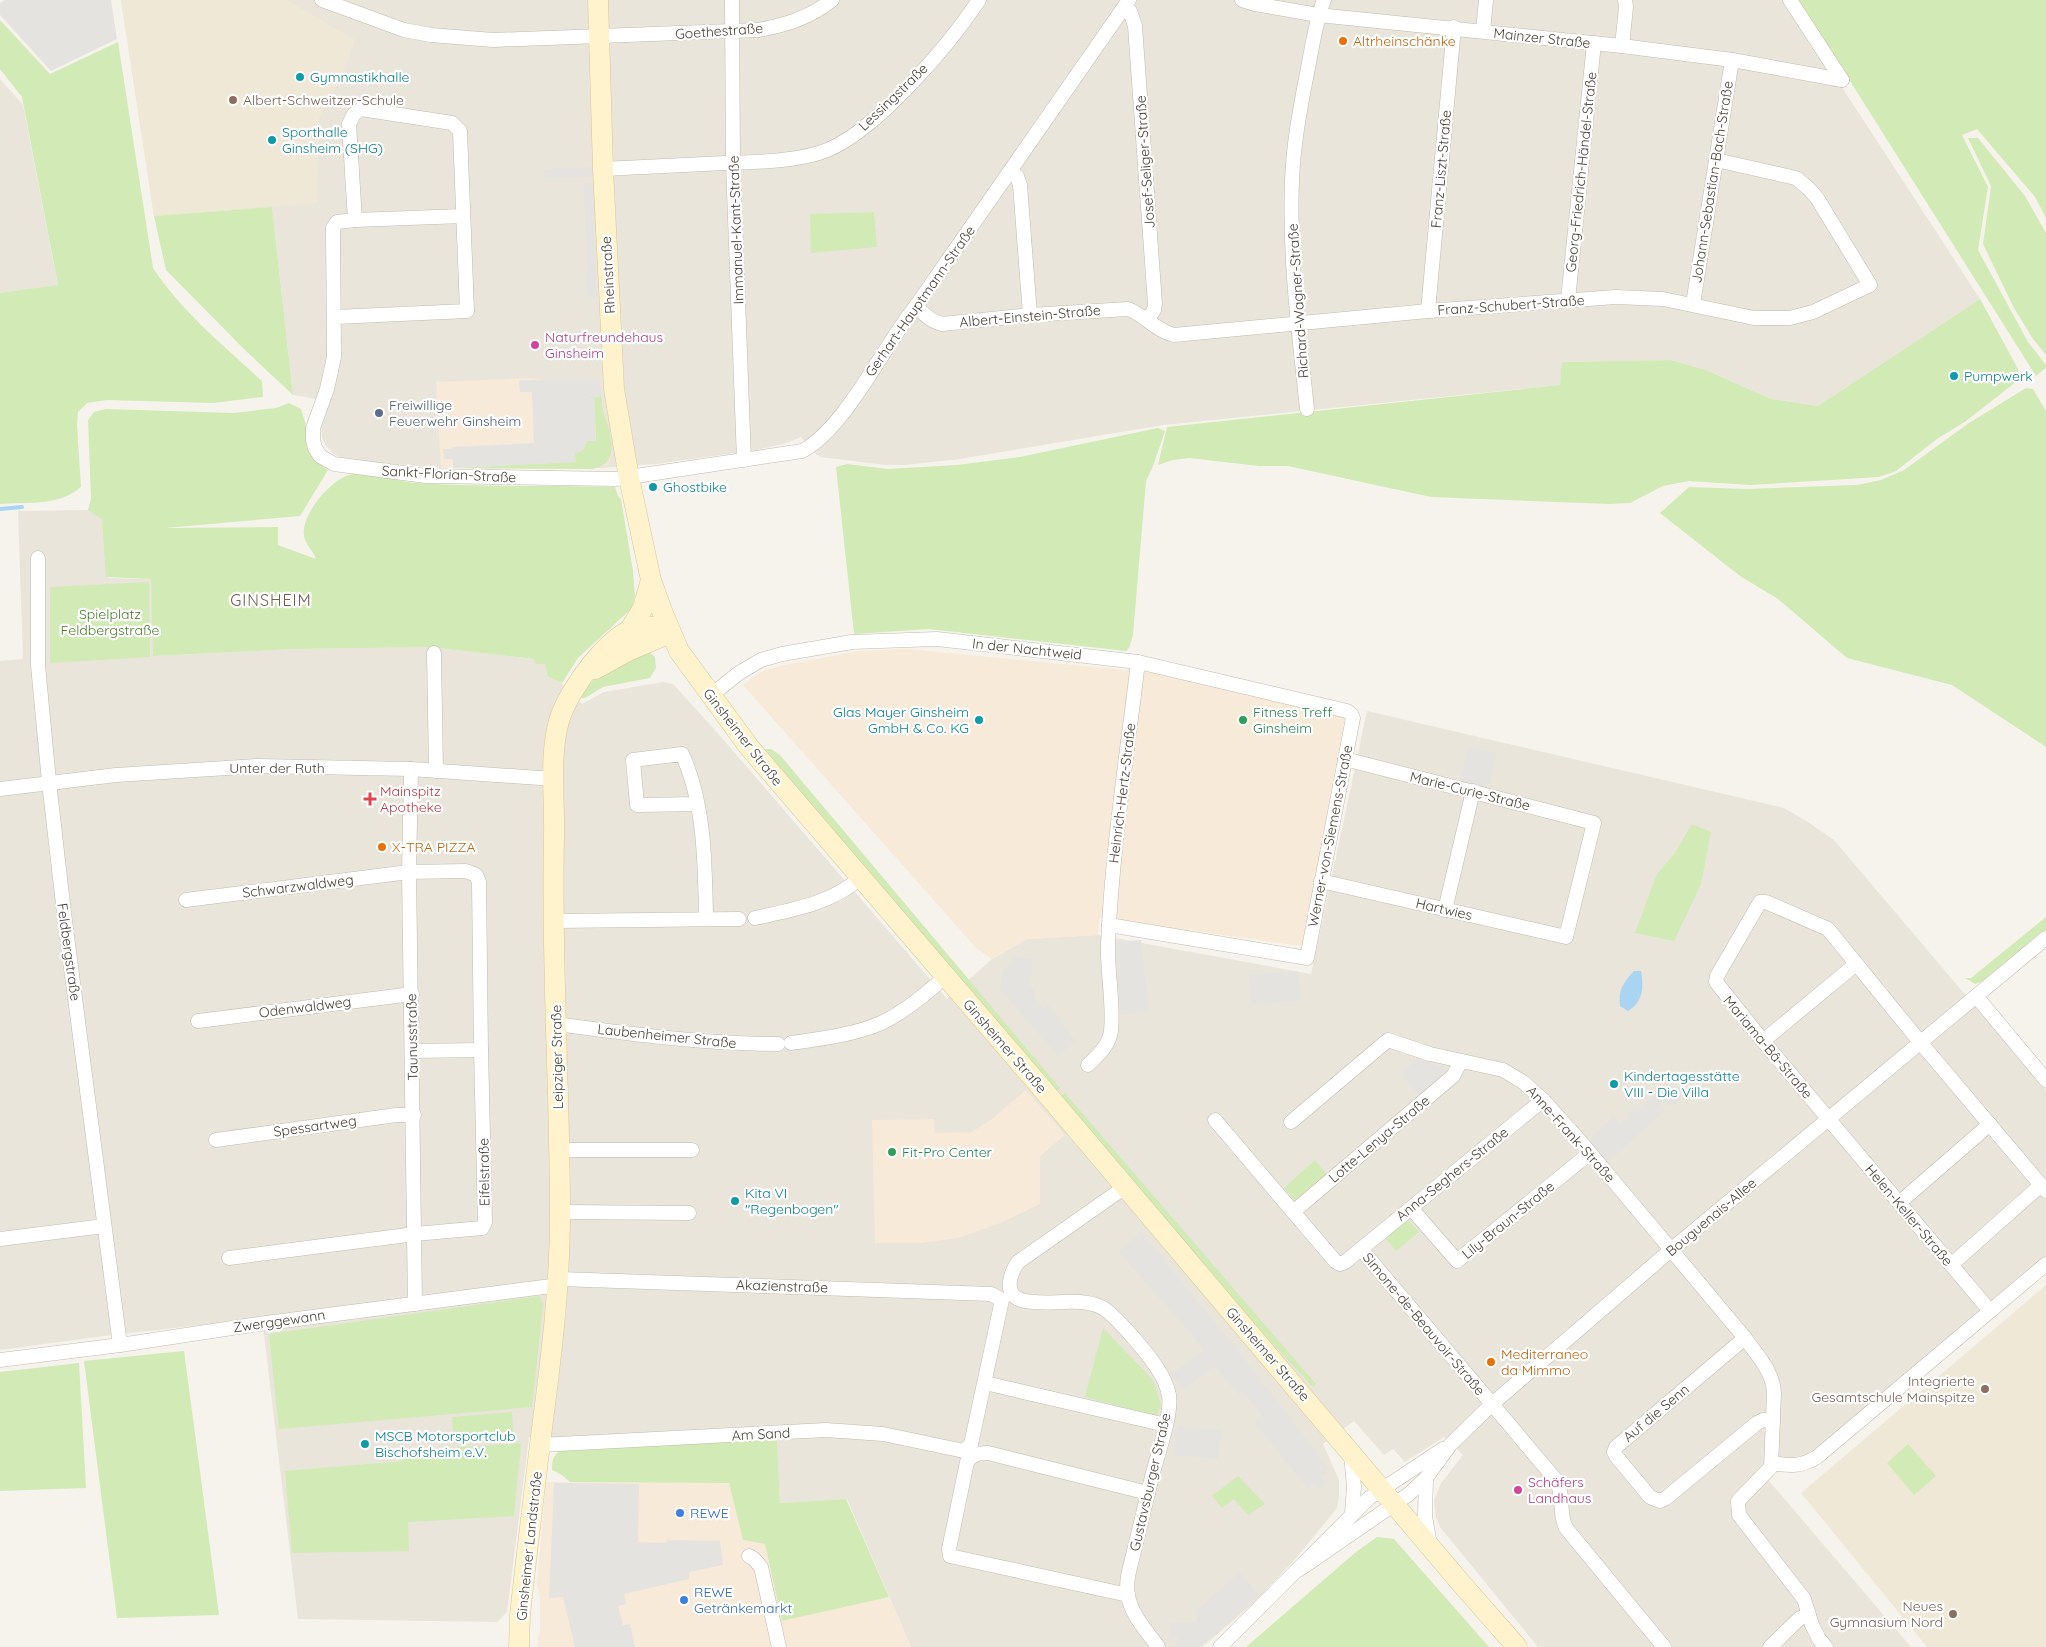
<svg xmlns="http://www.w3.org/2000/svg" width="2046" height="1647" font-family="Quicksand,sans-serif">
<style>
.residential{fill:#eae5da}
.commercial{fill:#f7ead8}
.education{fill:#efe8d6}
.green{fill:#d2eab5}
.parking{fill:#e5e3e0}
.water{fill:#a9d4f2}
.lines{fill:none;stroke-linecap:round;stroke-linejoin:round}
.stream{stroke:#a9d4f2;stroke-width:4}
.minor-casing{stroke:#c2bbae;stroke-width:15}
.secondary-casing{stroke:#d6c79b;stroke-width:21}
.minor{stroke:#fff;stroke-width:14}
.secondary{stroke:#fff3cd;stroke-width:20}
.food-dot{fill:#e8710a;stroke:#fff;stroke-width:2}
.culture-dot{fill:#0f9aa8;stroke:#fff;stroke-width:2}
.education-dot{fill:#8d6e63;stroke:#fff;stroke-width:2}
.hotel-dot{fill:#d1479c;stroke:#fff;stroke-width:2}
.service-dot{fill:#5c6f8a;stroke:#fff;stroke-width:2}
.leisure-dot{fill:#2e9e5b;stroke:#fff;stroke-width:2}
.health-dot{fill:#e0444e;stroke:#fff;stroke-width:2}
.shop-dot{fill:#3f7fe0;stroke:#fff;stroke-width:2}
.labels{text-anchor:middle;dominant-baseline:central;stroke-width:4.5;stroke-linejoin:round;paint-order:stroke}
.street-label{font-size:14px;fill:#4b4439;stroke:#fff}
.food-label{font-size:14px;fill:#c56008;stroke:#fff;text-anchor:start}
.culture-label{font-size:14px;fill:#0d838f;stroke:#fff;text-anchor:start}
.education-label{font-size:14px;fill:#785e54;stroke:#fff;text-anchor:end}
.hotel-label{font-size:14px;fill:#b23c85;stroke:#fff;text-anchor:start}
.service-label{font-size:14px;fill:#4e5e75;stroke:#fff;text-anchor:start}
.park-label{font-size:14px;fill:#4a7f2a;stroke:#fff}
.leisure-label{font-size:14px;fill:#27864d;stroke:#fff;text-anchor:start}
.health-label{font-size:14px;fill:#be3a42;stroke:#fff;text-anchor:start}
.shop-label{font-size:14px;fill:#366cbe;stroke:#fff;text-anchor:start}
.quarter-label{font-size:16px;letter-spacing:1px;fill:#6e6250;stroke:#fff}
</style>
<rect width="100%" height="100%" fill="#f6f3ec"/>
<!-- residential -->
<g class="residential">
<polygon points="121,0 1785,0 1980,299 1818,406 1771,399 1706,370 1671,360 1563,362 1560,385 1163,425 960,459 905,465 885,465 821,457 814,453 801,437 787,443 756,450 656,464 603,468 440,468 344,460 334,454 326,446 322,438 321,423 328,401 293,395 272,207 154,216"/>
<polygon points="0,79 23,105 58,286 0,293"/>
<polygon points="88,510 102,518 108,578 151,579 154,656 295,649 430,647 534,659 545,664 547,676 562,683 582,704 604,692 663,682 673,684 715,730 947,999 992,959 1027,939 1098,935 1311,974 1367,711 1784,808 1808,822 1834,840 2046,1090 2046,1256 1815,1455 1784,1462 1769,1481 1911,1647 1538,1647 1440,1527 1436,1517 1434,1501 1441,1483 1463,1455 1444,1437 1405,1462 1393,1449 1384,1455 1354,1421 1323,1444 1339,1480 1339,1497 1337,1508 1297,1557 1254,1603 1202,1647 911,1647 847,1499 780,1503 776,1428 569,1438 529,1437 507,1612 497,1622 298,1619 262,1318 104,1336 0,1350 0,661 23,659 18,511"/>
</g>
<!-- commercial -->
<g class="commercial">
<polygon points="532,378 537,379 600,380 604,415 606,416 612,449 610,459 606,465 591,469 441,468 436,382"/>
<polygon points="907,649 1165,674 1345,717 1302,946 1099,918 1098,935 1027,939 992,959 977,949 743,685 762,671 785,665 859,651"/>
<polygon points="1026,1090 1065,1135 1040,1156 1040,1204 998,1224 958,1238 921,1243 875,1243 872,1120 934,1119 935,1133 972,1132 992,1119"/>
<polygon points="546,1482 729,1483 743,1540 765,1544 782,1621 889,1597 911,1647 537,1647 540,1629 540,1597 537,1584"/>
</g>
<!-- education -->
<g class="education">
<polygon points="121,0 287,0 355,40 339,83 319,118 317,203 154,216"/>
<polygon points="2046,1285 2046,1647 1927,1647 1801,1493"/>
</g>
<!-- green -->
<g class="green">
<polygon points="1799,0 2046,0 2046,218 2035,197 1977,129 1962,135 1988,187 1978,250 2028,342 2046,365 2046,368 2036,376"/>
<path d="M0,20l50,54 68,-32 35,226c29,44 71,78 109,113l1,16 -50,6 -106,-3 -20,3 -9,9 -1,12 4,63c-21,19 -54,15 -81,17v-211l58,-8 -36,-188 -22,-28z"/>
<polygon points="1968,138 1978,138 2025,196 2046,233 2046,355 2033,339 2014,308 1983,244 1991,186"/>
<polygon points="272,207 293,395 246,351 166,270 154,216"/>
<polygon points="874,212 877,247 811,253 810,214"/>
<polygon points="1980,299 2018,369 2019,375 2016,382 1966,421 1937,439 1896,471 1879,477 1750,485 1689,481 1663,486 1630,503 1609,504 1431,497 1288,466 1259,466 1189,458 1173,460 1158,465 1167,427 1560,385 1562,362 1671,360 1706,370 1771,399 1818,406"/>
<polygon points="2026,388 2033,389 2046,411 2046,747 1952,685 1847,658 1778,599 1740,576 1660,513 1689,487 1747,489 1857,485 1881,480 1904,470 1969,423"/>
<path d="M586,397h16c0,5 0,11 2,16 6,19 19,52 -13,56l-138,-1 122,-6v-9l12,-12 9,-1 -2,-42 -8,1z"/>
<path d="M289,403l12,6 16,53 11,8 -28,46 -135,12 113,-1v18l38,14c-2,-7 -11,-15 -12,-23 -3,-22 26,-55 45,-61 21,-6 47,7 68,8 66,4 132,2 198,4l3,9 3,3 12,72 2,25 -3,12 -54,50 -16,25 -15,-7 -2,-12h-9l-2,-5 -104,-12 -135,2 -142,7 -2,-77 -45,-2 -4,-58 -14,-9 3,-11 -3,-79 6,-8 12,-3 128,4 42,-5z"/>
<polygon points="1158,428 1165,431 1153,466 1146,481 1133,635 1129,648 1126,651 929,629 854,634 836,467 847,464 888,469 957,465 1020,457"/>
<polygon points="149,582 150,657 50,663 50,587"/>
<polygon points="649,652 655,657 656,668 650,678 603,687 585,698 580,698 579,695 600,674"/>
<polygon points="762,749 771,749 780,755 1060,1088 1054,1093"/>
<polygon points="1692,824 1711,832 1701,884 1674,941 1635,933 1657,874 1675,853"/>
<polygon points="2046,917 2046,930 1984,981 1975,984 1965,978 1971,978"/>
<polygon points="1065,1093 1316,1384 1313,1387 1249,1318 1059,1098"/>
<polygon points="1315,1160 1328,1176 1297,1203 1284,1188"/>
<polygon points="1407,1219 1419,1232 1396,1251 1385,1238"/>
<polygon points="540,1296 543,1305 532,1407 279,1429 269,1334"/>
<polygon points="1103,1328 1153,1380 1161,1405 1157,1416 1085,1397"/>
<polygon points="184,1351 219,1615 117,1618 84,1361"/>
<polygon points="79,1363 86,1488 0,1491 0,1372"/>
<polygon points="512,1412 514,1439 454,1444 452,1417"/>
<path d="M777,1440l3,63 66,-4 43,98 -107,24 -17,-77 -22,-4 -14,-57 -159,-1 -8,-7 -10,-5c0,-10 1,-15 10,-21z"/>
<polygon points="521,1443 514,1516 408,1522 409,1551 292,1553 285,1471 403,1461 403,1451"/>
<polygon points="1908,1444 1936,1476 1914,1495 1887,1463"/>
<polygon points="1238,1476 1265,1504 1248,1515 1234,1499 1222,1508 1212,1496"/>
<polygon points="1377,1537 1394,1539 1489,1647 1246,1647 1356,1552"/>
</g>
<!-- parking -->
<g class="parking">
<polygon points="5,0 111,0 117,39 51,71 0,15 0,3"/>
<polygon points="593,167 593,177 545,178 545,169"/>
<polygon points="584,183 593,183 597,297 588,297"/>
<polygon points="549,379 600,380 602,397 586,397 594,398 596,441 587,441 583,451 575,453 576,462 453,468 453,459 444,459 443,449 452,449 452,447 534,443 532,392 520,392 519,381"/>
<polygon points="1469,747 1496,753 1487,793 1459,786"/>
<polygon points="1141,940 1149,1011 1120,1015 1116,942"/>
<polygon points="1013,957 1034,959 1029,984 1034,990 1035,999 1044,1008 1049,1006 1076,1041 1058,1056 1000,989 1003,968 1008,969 1009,964 1013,964"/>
<polygon points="1298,971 1301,1000 1251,1005 1249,975"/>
<polygon points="1418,1059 1441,1066 1448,1073 1421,1097 1401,1073"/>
<polygon points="1667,1084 1679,1087 1682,1096 1679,1103 1671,1105 1660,1104 1665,1109 1661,1114 1619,1152 1604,1163 1586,1144 1613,1116 1619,1123 1626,1120 1633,1107 1639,1109"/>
<polygon points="1141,1232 1244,1358 1329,1469 1321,1477 1327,1484 1320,1488 1315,1483 1308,1489 1254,1422 1262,1416 1243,1391 1238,1394 1214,1366 1185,1389 1170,1375 1205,1350 1118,1251"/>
<polygon points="1177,1427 1221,1430 1218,1459 1174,1455"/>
<polygon points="554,1483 639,1484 638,1542 666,1543 667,1540 720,1541 723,1565 689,1572 689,1579 624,1594 626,1604 618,1606 623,1625 630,1624 635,1647 575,1647 563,1597 549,1598"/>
<polygon points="1240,1572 1259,1596 1200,1647 1178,1647 1174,1642 1180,1636 1170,1637 1170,1623 1197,1622 1196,1611"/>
</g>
<!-- water -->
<path class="water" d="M1634,971h7c3,16 2,31 -13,40l-8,-5c-2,-16 3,-23 14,-35z"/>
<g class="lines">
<!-- stream -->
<polyline class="stream" points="0,509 22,507"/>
<!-- minor casing -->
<g class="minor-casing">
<g id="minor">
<path d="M322,0l82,30 27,5 62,5 265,-10c28,-5 51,-12 74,-30"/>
<polyline points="732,0 733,163 744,460"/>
<polyline points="1242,0 1255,4 1318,15 1622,46 1732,60 1842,80"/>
<polyline points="1790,0 1842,80"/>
<polyline points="1125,7 1130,11 1135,26 1155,304 1154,310 1148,319"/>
<polyline points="1483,31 1486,0"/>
<polyline points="1622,46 1626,7 1625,0"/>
<path d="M603,169c41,-2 81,-4 122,-6 31,-1 63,-1 94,-10 52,-15 130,-108 160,-153"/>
<polyline points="1011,171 1017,176 1020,185 1030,315"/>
<polyline points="355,220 463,216"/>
<polyline points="1568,300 1594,43"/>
<polyline points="1693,304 1732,60"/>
<path d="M916,306c8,8 14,15 26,18l88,-9 98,-6c17,6 28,22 46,26l254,-24 188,-14 47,2 91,19h36l23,-6 57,-27 -53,-87 -9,-10 -12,-10 -80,-18"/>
<polyline points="1428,311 1454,27"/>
<path d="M335,317l132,-6 -7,-180 -8,-8 -91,-14 -7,5 -5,10 6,96 -18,2 -4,6 1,129 -7,32 -14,39v12l2,8 5,8 14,8 92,12 190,3 186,-28c43,-22 82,-106 114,-145l213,-306"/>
<path d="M1307,409c-8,-76 -18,-151 -15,-227 1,-36 8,-73 15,-109 5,-24 8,-50 17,-73"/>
<polyline points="38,558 38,665 49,782 64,913 120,1345"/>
<polyline points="434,653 436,771"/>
<polyline points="710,696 739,673 761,660 782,654 852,642 937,639 1138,662 1347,711 1351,714 1353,718 1307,958 1109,925"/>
<polyline points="411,769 409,872 415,1304"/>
<polyline points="0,789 116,775 258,766 411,769 554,779"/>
<path d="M697,804l-60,1 -4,-45 49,-6c23,49 23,112 24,165"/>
<polyline points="1321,881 1566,937 1594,823 1345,759"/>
<polyline points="186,900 409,872 466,871 476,875 479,882 481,1050 485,1222 482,1228 415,1234 229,1258"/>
<polyline points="1445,910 1473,791"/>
<path d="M755,918c36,-8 76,-14 105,-40"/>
<polyline points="554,921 739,919"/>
<polyline points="1976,996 2046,1080"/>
<polyline points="198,1021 412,994"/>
<path d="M556,1024c74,10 147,20 222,20"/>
<polyline points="1763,1041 1856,964"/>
<path d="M791,1043c29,-4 61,-8 88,-19 23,-10 47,-30 66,-47"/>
<polyline points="413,1051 481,1050"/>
<path d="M1088,1065c10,-10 21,-19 23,-34 3,-28 -4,-58 -3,-87 4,-94 19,-189 30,-282"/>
<path d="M1215,1120l120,141 5,3 5,-2 16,-13 195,231c9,16 2,32 10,48l98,119"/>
<path d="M1291,1122l97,-82 42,14 73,16 20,12 20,18 37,41 165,197c12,17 28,33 29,55l-3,74 -33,34 1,14 65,84 8,26 7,14 7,8"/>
<polyline points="216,1140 396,1115 414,1115"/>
<polyline points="559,1150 692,1150"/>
<path d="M1125,1187l-107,75c-8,12 -15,32 3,38 24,7 56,-4 80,7 12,5 48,48 56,61 5,7 10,18 12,27 3,19 -10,55 -15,74 -7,27 -13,54 -20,82 -3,14 -9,29 -6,44 3,20 19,36 30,52"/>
<polyline points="1899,1203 1990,1124"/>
<polyline points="1411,1208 1457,1261 1590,1153"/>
<polyline points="560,1212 689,1213"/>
<polyline points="1293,1212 1453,1076 1461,1061"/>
<polyline points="0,1239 104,1226"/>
<polyline points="1361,1249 1543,1100"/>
<polyline points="1951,1265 2041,1185"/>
<polyline points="1990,1311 1763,1041 1716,982 1717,976 1760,902 1766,902 1828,929 1920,1042 2046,1191"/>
<polyline points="1745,1338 1616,1447 1614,1452 1616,1456 1650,1497 1660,1501 1666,1498 1757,1423 1763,1420 1773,1421"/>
<polyline points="0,1360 120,1345 259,1324 559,1285"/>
<polyline points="985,1383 1166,1425"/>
<polyline points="540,1445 826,1430 883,1434 964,1451 971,1444 1002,1300 991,1294 559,1279"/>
<polyline points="1351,1454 1354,1487 1352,1513"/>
<path d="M1772,1463c18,3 29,4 45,-6l229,-193"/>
<polyline points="1426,1478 1425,1516 1430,1545"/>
<polyline points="749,1556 754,1559 761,1567 779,1647"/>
<polyline points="1300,1569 1409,1494 1426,1478 1450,1445 1491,1405 1672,1249 2046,938"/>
<path d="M1128,1595l-178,-39 -1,-7 18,-87c6,-8 11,-9 21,-9l160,40"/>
<polyline points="1220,1647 1369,1498 1443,1449"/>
<polyline points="1770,1647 1800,1618 1809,1616"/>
</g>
</g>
<!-- secondary casing -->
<g class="secondary-casing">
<g id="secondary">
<polyline points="598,0 603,169 614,389 629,478 651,580 662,611 679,651 749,747 1051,1099 1460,1582 1517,1647"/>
<polyline points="629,631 643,608 651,580"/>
<polyline points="595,669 630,650 670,633"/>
<path d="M519,1647l1,-32c7,-65 15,-130 23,-195 9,-69 17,-136 17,-206 0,-126 -9,-251 -6,-377 1,-37 -5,-81 5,-116 8,-29 53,-94 86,-95 8,0 17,4 25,7"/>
</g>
</g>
<!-- minor -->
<use href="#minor" class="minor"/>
<!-- secondary -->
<use href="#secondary" class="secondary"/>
</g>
<!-- markers -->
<g class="food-dot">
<circle cx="1343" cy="41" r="5"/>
<circle cx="382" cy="847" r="5"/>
<circle cx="1491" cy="1362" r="5"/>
</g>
<g class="culture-dot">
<circle cx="300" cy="77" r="5"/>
<circle cx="272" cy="140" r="5"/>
<circle cx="1954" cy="376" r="5"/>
<circle cx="653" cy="487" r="5"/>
<circle cx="979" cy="720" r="5"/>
<circle cx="1614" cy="1084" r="5"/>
<circle cx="735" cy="1201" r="5"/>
<circle cx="365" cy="1444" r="5"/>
</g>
<g class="education-dot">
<circle cx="233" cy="100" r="5"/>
<circle cx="1985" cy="1389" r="5"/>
<circle cx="1953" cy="1614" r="5"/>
</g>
<g class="hotel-dot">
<circle cx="535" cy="345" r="5"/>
<circle cx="1518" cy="1490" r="5"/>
</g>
<circle class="service-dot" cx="379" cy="413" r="5"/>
<g class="leisure-dot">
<circle cx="1243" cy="720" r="5"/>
<circle cx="892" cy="1152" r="5"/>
</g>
<path class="health-dot" d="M367.5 791.5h5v5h5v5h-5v5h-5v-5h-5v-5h5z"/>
<g class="shop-dot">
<circle cx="680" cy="1513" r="5"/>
<circle cx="684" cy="1600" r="5"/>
</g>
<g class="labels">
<!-- street labels -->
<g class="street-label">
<text transform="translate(719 31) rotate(-4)">Goethestraße</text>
<text transform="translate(1542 38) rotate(6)">Mainzer Straße</text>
<text transform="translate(893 97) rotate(-44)">Lessingstraße</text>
<text transform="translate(1145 162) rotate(-94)">Josef-Seliger-Straße</text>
<text transform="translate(1441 169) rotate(-85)">Franz-Liszt-Straße</text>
<text transform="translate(1581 172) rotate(-84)">Georg-Friedrich-Händel-Straße</text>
<text transform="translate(1712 182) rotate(-81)">Johann-Sebastian-Bach-Straße</text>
<text transform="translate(736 230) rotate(-92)">Immanuel-Kant-Straße</text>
<text transform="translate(608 275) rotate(-93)">Rheinstraße</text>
<text transform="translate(920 301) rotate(-55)">Gerhart-Hauptmann-Straße</text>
<text transform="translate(1298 301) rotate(-94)">Richard-Wagner-Straße</text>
<text transform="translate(1511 305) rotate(-4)">Franz-Schubert-Straße</text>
<text transform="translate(1030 316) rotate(-5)">Albert-Einstein-Straße</text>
<text transform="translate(449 474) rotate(3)">Sankt-Florian-Straße</text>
<text transform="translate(1027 649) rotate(6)">In der Nachtweid</text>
<text transform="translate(743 737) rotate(52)">Ginsheimer Straße</text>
<text x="277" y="768">Unter der Ruth</text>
<text transform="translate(1470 791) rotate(14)">Marie-Curie-Straße</text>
<text transform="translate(1122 793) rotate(-83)">Heinrich-Hertz-Straße</text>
<text transform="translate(1330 836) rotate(-79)">Werner-von-Siemens-Straße</text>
<text transform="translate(298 886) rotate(-7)">Schwarzwaldweg</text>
<text transform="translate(1444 909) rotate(13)">Hartwies</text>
<text transform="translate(69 952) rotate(82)">Feldbergstraße</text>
<text transform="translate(305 1007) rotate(-7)">Odenwaldweg</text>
<text transform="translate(667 1036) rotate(6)">Laubenheimer Straße</text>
<text transform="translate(412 1037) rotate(-91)">Taunusstraße</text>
<text transform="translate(1005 1046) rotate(49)">Ginsheimer Straße</text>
<text transform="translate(1768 1047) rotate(50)">Mariama-Bâ-Straße</text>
<text transform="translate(557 1057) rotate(-91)">Leipziger Straße</text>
<text transform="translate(315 1126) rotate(-8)">Spessartweg</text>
<text transform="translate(1571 1134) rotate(48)">Anne-Frank-Straße</text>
<text transform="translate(1379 1139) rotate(-40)">Lotte-Lenya-Straße</text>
<text transform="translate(484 1172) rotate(-91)">Eifelstraße</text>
<text transform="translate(1452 1174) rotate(-39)">Anna-Seghers-Straße</text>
<text transform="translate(1909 1215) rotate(50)">Helen-Keller-Straße</text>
<text transform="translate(1711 1217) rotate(-40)">Bouguenais-Allee</text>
<text transform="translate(1508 1220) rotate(-39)">Lily-Braun-Straße</text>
<text transform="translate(782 1286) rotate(2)">Akazienstraße</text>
<text transform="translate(279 1321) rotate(-8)">Zwerggewann</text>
<text transform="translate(1424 1324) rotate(50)">Simone-de-Beauvoir-Straße</text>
<text transform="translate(1268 1354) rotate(49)">Ginsheimer Straße</text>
<text transform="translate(1656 1413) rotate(-40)">Auf die Senn</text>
<text transform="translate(761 1434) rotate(-3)">Am Sand</text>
<text transform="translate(1150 1482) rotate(-77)">Gustavsburger Straße</text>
<text transform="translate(529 1546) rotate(-84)">Ginsheimer Landstraße</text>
</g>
<!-- food labels -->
<g class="food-label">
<text x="1353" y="41">Altrheinschänke</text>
<text x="392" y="847">X-TRA PIZZA</text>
<text x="1501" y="1354">Mediterraneo<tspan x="1501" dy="16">da Mimmo</tspan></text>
</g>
<!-- culture labels -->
<g class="culture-label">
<text x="310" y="77">Gymnastikhalle</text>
<text x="282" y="132">Sporthalle<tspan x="282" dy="16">Ginsheim (SHG)</tspan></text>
<text x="1964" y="376">Pumpwerk</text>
<text x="663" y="487">Ghostbike</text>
<text x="969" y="712" text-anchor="end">Glas Mayer Ginsheim<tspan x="969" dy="16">GmbH &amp; Co. KG</tspan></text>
<text x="1624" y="1076">Kindertagesstätte<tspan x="1624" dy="16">VIII - Die Villa</tspan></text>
<text x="745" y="1193">Kita VI<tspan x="745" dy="16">"Regenbogen"</tspan></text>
<text x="375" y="1436">MSCB Motorsportclub<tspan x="375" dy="16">Bischofsheim e.V.</tspan></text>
</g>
<!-- education labels -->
<g class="education-label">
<text x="243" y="100" text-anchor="start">Albert-Schweitzer-Schule</text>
<text x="1975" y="1381">Integrierte<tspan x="1975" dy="16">Gesamtschule Mainspitze</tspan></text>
<text x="1943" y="1606">Neues<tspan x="1943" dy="16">Gymnasium Nord</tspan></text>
</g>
<!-- hotel labels -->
<g class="hotel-label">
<text x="545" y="337">Naturfreundehaus<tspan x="545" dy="16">Ginsheim</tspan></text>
<text x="1528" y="1482">Schäfers<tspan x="1528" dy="16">Landhaus</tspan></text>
</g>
<!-- service labels -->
<g class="service-label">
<text x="389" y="405">Freiwillige<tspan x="389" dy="16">Feuerwehr Ginsheim</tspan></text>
</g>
<!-- park labels -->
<g class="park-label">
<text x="110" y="614">Spielplatz<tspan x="110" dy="16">Feldbergstraße</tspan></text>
</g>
<!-- leisure labels -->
<g class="leisure-label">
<text x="1253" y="712">Fitness Treff<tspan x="1253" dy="16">Ginsheim</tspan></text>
<text x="902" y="1152">Fit-Pro Center</text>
</g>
<!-- health labels -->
<g class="health-label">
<text x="380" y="791">Mainspitz<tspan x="380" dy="16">Apotheke</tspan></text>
</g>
<!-- shop labels -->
<g class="shop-label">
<text x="690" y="1513">REWE</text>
<text x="694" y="1592">REWE<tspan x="694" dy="16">Getränkemarkt</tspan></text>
</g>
<!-- quarter labels -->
<g class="quarter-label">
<text x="271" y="600">GINSHEIM</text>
</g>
</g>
</svg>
